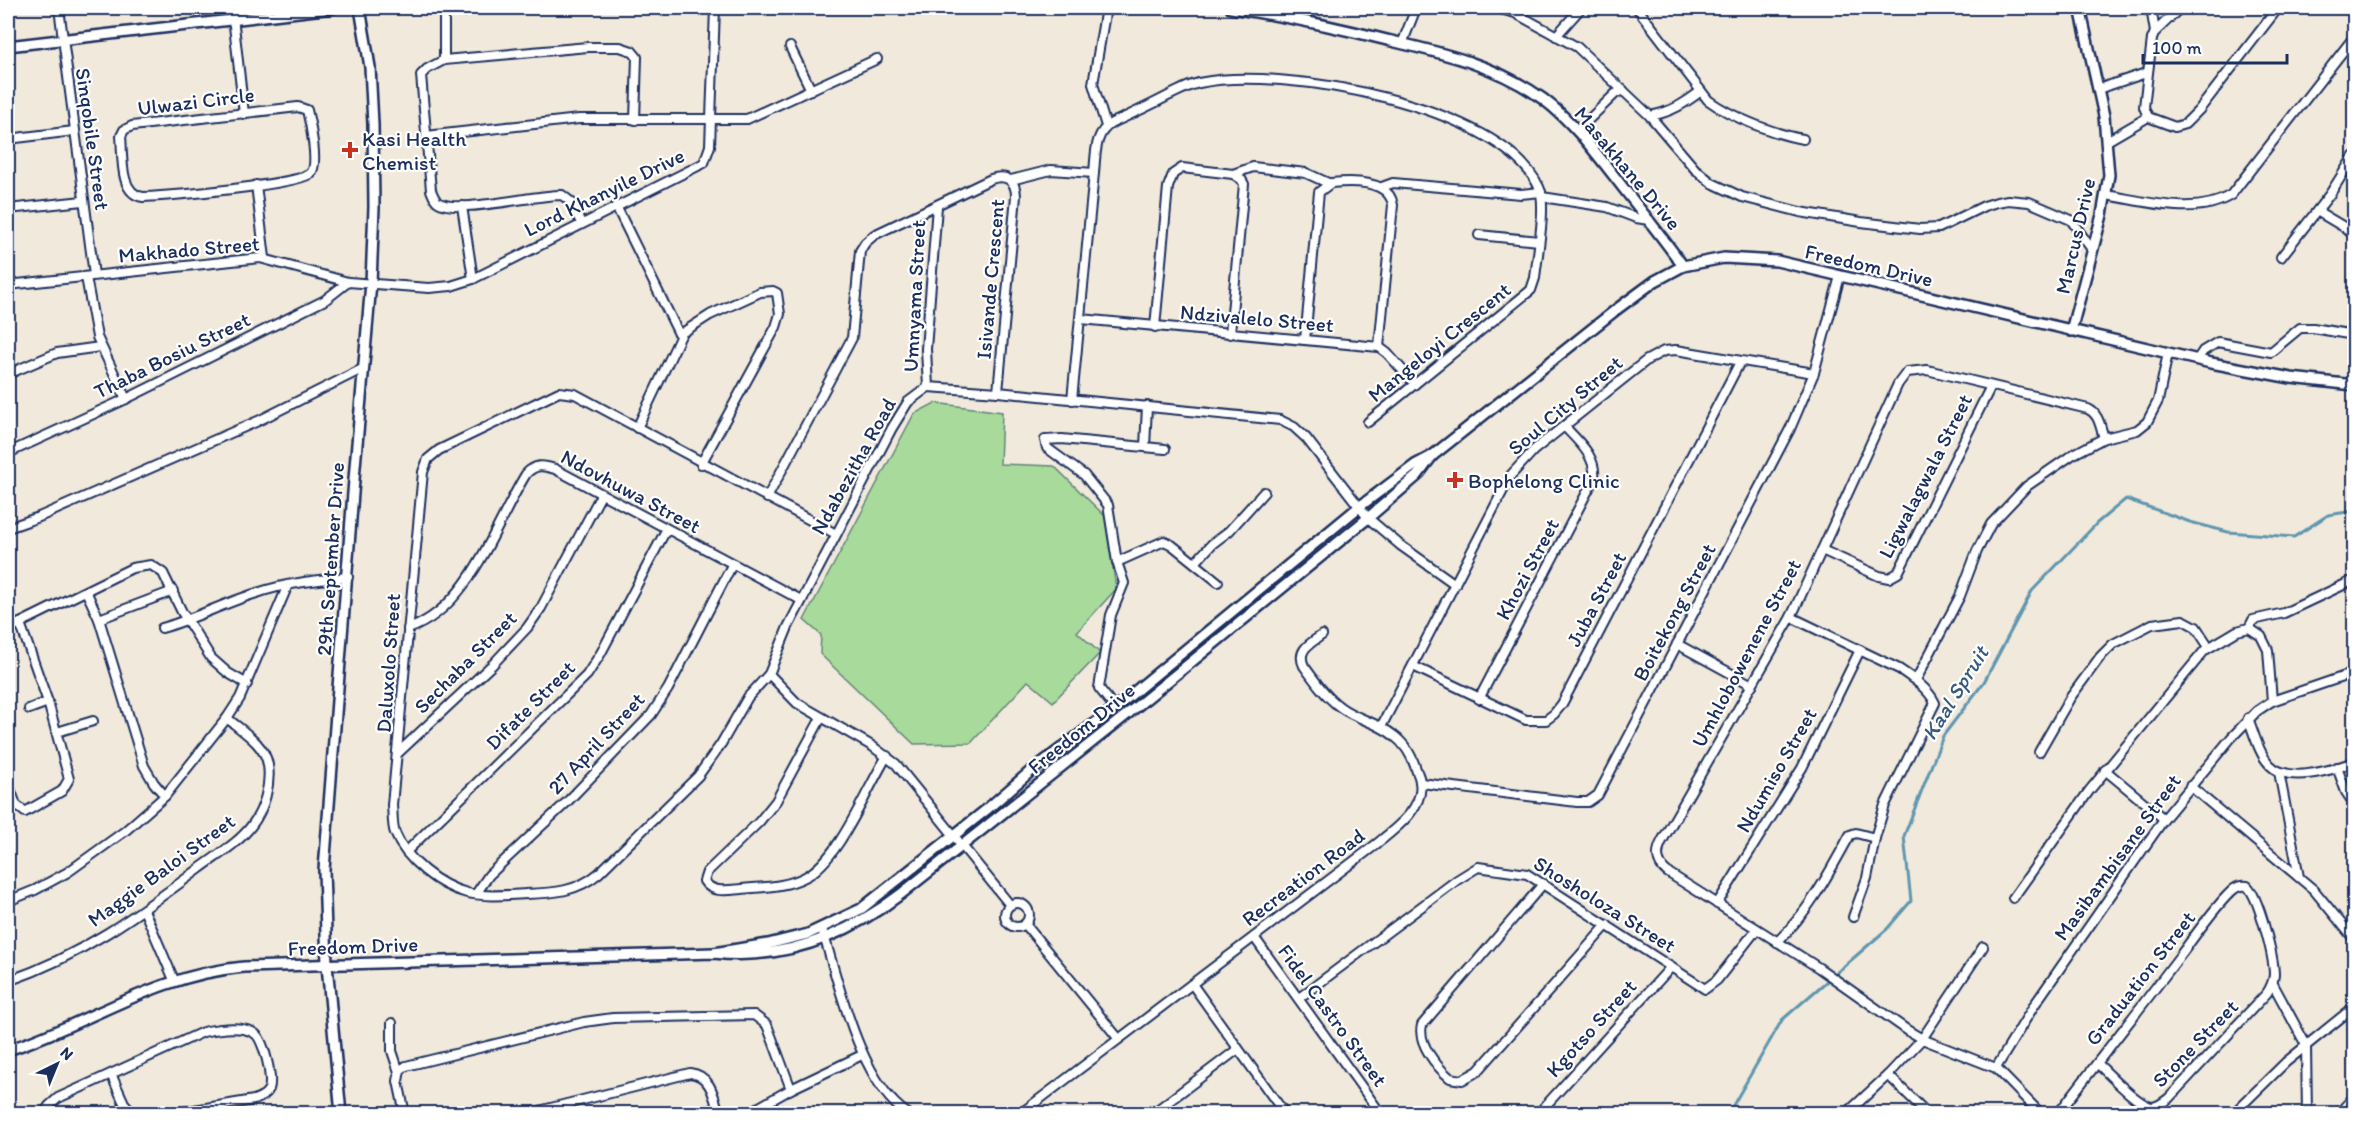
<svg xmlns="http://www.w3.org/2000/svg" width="2362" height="1121" font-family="Itim,sans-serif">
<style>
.green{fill:#a8da9b;stroke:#62847c;stroke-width:1.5}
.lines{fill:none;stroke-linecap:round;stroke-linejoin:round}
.stream{stroke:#5e96b0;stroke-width:3}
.minor-casing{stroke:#1b2f5e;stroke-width:12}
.tertiary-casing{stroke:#1b2f5e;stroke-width:14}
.minor{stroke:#fff;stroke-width:8}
.tertiary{stroke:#fff;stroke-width:9}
.poi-dot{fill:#c8321e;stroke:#fff;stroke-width:2}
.labels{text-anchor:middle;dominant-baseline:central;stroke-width:4.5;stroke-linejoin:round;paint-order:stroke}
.street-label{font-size:21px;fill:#1b2f5e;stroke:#fff}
.poi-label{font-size:21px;fill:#1b2f5e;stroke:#fff;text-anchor:start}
.water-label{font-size:22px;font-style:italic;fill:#375a80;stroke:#fff}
</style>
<rect width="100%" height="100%" fill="#f1e9db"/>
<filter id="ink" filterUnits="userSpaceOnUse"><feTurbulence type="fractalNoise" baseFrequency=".0167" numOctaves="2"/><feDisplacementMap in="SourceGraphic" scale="12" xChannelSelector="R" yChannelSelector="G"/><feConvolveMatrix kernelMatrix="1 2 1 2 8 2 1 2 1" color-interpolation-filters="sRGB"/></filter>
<g filter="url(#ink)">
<!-- green -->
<polygon class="green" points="935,403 1002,412 1000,464 1054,466 1106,517 1116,589 1077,632 1100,653 1053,702 1028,681 971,743 914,744 820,654 821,635 804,620 914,414"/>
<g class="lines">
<!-- stream -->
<polyline class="stream" points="1728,1114 1782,1020 1887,929 1911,901 1904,836 1943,736 1984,682 2032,591 2097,523 2126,499 2190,522 2228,532 2294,537 2328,515 2354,511"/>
<!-- minor casing -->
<g class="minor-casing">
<g id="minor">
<polyline points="59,8 94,275"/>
<polyline points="232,8 244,114"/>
<polyline points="444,8 444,60"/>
<polyline points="1106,8 1093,84 1106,126"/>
<polyline points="1496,8 1515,13 1577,47 1650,116 1695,169 1712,183 1742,197 1800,212 1861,222 1920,229 1939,228 1984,206 1997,202 2008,200 2029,202 2071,220 2093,251"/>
<path d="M1637,8l71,92c23,17 66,34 95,39"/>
<polyline points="2151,8 2155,32"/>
<polyline points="2180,8 2155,32 2152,39 2144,107 2148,117 2175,127 2185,124 2199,110 2278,8"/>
<polyline points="1556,36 1581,8"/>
<polyline points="1402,44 1416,8"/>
<polyline points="790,47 811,90"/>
<polyline points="2098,89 2146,73"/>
<path d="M298,107l9,3c3,12 12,54 4,63 -11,12 -144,23 -168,24 -24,-3 -20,-41 -22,-61l3,-6 8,-4z"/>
<path d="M1650,116c21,-4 34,-12 51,-25"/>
<polyline points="1577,131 1615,94 1623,90"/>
<polyline points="426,136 579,119 747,119 877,59"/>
<polyline points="8,139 74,131"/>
<polyline points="2107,141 2148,117"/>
<polyline points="1233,174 1253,167 1306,173 1328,183"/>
<polyline points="1011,180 1051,170 1094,173"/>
<polyline points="256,185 265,258"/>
<polyline points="1382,187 1393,183 1521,194 1541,192"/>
<path d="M2106,195c38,6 90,22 125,0l123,-158"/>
<polyline points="1542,197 1607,207 1636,218 1649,220"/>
<polyline points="462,206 473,279"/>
<polyline points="616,206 680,336"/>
<polyline points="8,209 83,201"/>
<polyline points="2317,211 2354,233"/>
<path d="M581,223l-10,-21 -9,-7c-26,-1 -106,20 -124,7 -4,-3 -5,-7 -7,-12l-10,-115 6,-6 17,-9 144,-13h32l12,4 5,6 -2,63"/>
<polyline points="1479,235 1539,241"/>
<polyline points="2281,257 2330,194 2354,156"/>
<polyline points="86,277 97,337 126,399"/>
<polyline points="8,285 260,258 348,282 429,288 451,286 473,279 704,163 710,146 715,8"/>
<polyline points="1081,319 1379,347 1387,353 1415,384"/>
<polyline points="1155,327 1168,187 1173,174 1182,168 1233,174 1241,179 1244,184 1230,334"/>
<path d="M1305,340l14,-148 12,-9c20,-2 58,-4 62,22l-14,142"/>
<polyline points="2197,360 2203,351 2218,342 2271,352 2300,328 2313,328 2354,335"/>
<polyline points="8,374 57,353 100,347"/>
<polyline points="928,387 926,349 937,206"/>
<path d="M1072,400l22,-227c2,-19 0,-40 18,-50 20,-9 39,-18 58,-28 9,-4 19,-10 29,-12 81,-18 302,22 340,104 8,17 -2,71 -4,91l-4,12 -163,132"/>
<polyline points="637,428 682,333 710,315 760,292 773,291 777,293 780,314 776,327 701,464"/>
<polyline points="1145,447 1147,406"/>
<polyline points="8,453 126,399 325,300 348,282"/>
<path d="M767,498l85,-160 8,-87 5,-8 9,-8 117,-56c15,-5 25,1 25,17l-18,196"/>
<polyline points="8,528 39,517 258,421 364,368"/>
<path d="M836,534l-261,-140 -16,-2 -120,58 -11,9 -5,13 -31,333c1,9 0,20 3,28 11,27 44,53 72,60 19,4 40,2 59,1 28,-1 51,-2 73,-21l99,-97 23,-32 27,-47 21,-23 19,-47 104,-199 16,-26 20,-15 70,5 282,28 14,7 12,11 62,80 32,27 55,39"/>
<polyline points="1822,550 1879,576 1889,578 1898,573 1991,386"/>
<polyline points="1117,562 1164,541 1172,545 1218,582"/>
<polyline points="1195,563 1212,544 1229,531 1264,492"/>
<polyline points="86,591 99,619 144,766 154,783 165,796"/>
<path d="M1791,617l108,52c12,8 30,20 36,34l-50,102 -10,33 -8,40 -14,39"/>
<polyline points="99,619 173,591"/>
<path d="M162,628c32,-9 62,-25 95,-35 29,-10 60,-13 91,-16"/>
<polyline points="2249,628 2253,620 2284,613 2354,580"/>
<polyline points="8,629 132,568 151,565 163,573 182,612 211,658 228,673 247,684"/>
<path d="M408,629c62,-21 87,-105 118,-155 9,-10 17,-9 29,-5l246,131"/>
<polyline points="1677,644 1752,685"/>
<polyline points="1413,666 1526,720 1546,720 1554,714 1562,704 1740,362"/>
<polyline points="769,674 797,703 872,746 896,764 1010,905"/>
<polyline points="1912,678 1917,678 1960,596 1977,551 1991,524 2027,486 2072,455 2104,438 2137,430 2147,422 2158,401 2168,353"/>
<path d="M1479,699l115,-220c3,-22 -15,-37 -29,-52"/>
<polyline points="1115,708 1099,688 1111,615 1124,583 1117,562 1108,505 1084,475 1047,448 1045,440 1062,439 1165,449"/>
<polyline points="29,709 48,702"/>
<path d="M821,718l-45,83 -17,21 -52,50 -3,9c8,13 25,9 38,8 21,-2 44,-2 63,-12 34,-17 61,-87 82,-121"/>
<path d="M2248,718c6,15 11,36 22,47 18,19 62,5 84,-3"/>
<polyline points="1381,727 1511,475 1534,450 1647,360 1664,351 1676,350 1814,373"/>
<polyline points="57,732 93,721"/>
<polyline points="399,752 493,664 527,628 541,608 601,495"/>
<polyline points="2039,752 2070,698 2100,657 2113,644 2152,624 2183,620 2196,627 2209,647"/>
<polyline points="2337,767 2346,792 2354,804"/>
<polyline points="2105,770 2164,819"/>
<polyline points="2279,772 2299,877"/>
<polyline points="8,783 16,805 25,812 62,791 69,779 48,702 20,623"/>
<polyline points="1421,783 1577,802 1588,802 1598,795 1790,429 1814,373 1840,276"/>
<polyline points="2190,786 2314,890 2354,939"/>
<polyline points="407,851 587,675 601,653 666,530"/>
<path d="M1543,884l-121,141c-5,18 15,42 28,53l12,2 16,-9 129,-146"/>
<polyline points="476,894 489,875 568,801 651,715 668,689 732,565"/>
<polyline points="2013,898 2089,791 2205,650 2237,631 2249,628 2261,636 2268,650 2272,701"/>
<polyline points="8,901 35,890 68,872 125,831 165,796 227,718 240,698 288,585"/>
<circle cx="1017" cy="915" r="12"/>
<polyline points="1717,904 1802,768 1860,650"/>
<polyline points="144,910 174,980"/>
<polyline points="1025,924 1118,1038"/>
<path d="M822,929c16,51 38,155 86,185"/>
<polyline points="1254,937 1381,1114"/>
<path d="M1777,942c32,-30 52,-69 73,-107l6,-2 19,5"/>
<path d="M8,981c73,-25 129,-66 191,-112 17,-13 40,-26 53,-44 12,-16 19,-40 16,-60 -3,-21 -26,-34 -41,-47"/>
<polyline points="1192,984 1285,1114"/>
<polyline points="2273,984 2306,1045 2307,1114"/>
<polyline points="1299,998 1457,880 1478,867 1527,874 1705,989 1717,980 1756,930"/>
<polyline points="392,1023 392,1051 399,1072"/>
<polyline points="1996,1068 2035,1004 2164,819 2231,738 2257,711 2272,701 2354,673"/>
<polyline points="111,1074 124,1103 134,1114"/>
<polyline points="1888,1075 1928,1114"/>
<path d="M44,1114l5,-8 9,-8 145,-66c14,-3 38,-7 51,1 10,5 19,46 15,56 -3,6 -9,9 -15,11l-84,14"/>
<polyline points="405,1114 398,1081 400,1070 406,1066 584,1022 613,1018 754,1015 767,1025 791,1089"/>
<path d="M527,1114l163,-41c21,2 24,24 29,41"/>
<polyline points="747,1114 791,1089 862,1055"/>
<path d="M1020,1114l354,-268c18,-15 51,-37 46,-64 0,-5 -3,-9 -4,-13 -4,-13 -12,-26 -23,-34 -16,-13 -37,-16 -53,-28 -14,-10 -26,-27 -36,-41 -8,-16 7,-23 18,-31"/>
<polyline points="1152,1114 1238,1049"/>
<polyline points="1538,1114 1671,967"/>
<polyline points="1846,1114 1888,1075 1922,1039 1983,947"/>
<path d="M2041,1114l-45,-46 -74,-29 -15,-9 -88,-62 -152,-96c-11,-9 -11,-20 -5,-31l129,-224 107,-233 9,-12 20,-2 161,39c11,5 12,17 16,29"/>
<path d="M2058,1114c40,-53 81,-104 121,-157 14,-18 38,-54 55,-68 4,-3 7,-4 13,-3 12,11 27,72 27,89 -1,8 -3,12 -7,18l-98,105c-5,4 -10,8 -16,9 -14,0 -45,-34 -56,-44"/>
<polyline points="2233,1114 2286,1062 2354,1007"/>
<polyline points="2338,1114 2354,1097"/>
</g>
</g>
<!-- tertiary casing -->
<g class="tertiary-casing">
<g id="tertiary">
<path d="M1231,8c53,8 105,19 156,32 56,13 109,25 156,59 28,21 50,50 71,77 23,30 47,59 69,90"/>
<polyline points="8,46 333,8"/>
<polyline points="2071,331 2102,215 2109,175 2104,116 2080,8"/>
<polyline points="714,953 768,944 808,934 861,909 986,810 1031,771 1115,708 1359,507 1415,465 1432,456 1617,309 1655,281 1683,266 1724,258 1777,261 2211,363 2291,378 2354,385"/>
<path d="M8,1050c83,-27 146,-75 236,-83l470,-14c70,8 132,-17 187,-59l224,-178 243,-198 49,-42 15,-20"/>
<polyline points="341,1114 327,965 324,870 355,467 371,283 374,207 373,124 370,67 360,8"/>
</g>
</g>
<!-- minor -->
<use href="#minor" class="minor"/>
<!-- tertiary -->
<use href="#tertiary" class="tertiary"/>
</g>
</g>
<!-- markers -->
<g class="poi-dot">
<path d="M347 141h6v6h6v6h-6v6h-6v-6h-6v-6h6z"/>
<path d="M1452 471h6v6h6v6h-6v6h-6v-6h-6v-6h6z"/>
</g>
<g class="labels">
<!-- street labels -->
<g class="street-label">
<text transform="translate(196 101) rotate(-7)">Ulwazi Circle</text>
<text transform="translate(93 139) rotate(82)">Sinqobile Street</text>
<text transform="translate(1628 168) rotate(50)">Masakhane Drive</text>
<text transform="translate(604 192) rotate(-26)">Lord Khanyile Drive</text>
<text transform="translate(2075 236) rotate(-77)">Marcus Drive</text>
<text transform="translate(189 249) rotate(-5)">Makhado Street</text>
<text transform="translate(1869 265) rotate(13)">Freedom Drive</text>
<text transform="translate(990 279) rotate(-85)">Isivande Crescent</text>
<text transform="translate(914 296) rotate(-87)">Umnyama Street</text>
<text transform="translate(1257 318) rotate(5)">Ndzivalelo Street</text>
<text transform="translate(1439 342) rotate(-39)">Mangeloyi Crescent</text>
<text transform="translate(172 355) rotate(-26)">Thaba Bosiu Street</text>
<text transform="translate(1565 405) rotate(-40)">Soul City Street</text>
<text transform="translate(853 466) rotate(-61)">Ndabezitha Road</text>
<text transform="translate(1925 476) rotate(-63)">Ligwalagwala Street</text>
<text transform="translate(631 491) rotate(28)">Ndovhuwa Street</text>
<text transform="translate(330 559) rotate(-86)">29th September Drive</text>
<text transform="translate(1527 569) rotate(-62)">Khozi Street</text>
<text transform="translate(1596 599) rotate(-62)">Juba Street</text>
<text transform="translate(1674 612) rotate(-62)">Boitekong Street</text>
<text transform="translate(1746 653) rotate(-62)">Umhlobowenene Street</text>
<text transform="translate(465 662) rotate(-45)">Sechaba Street</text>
<text transform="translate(388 663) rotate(-86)">Daluxolo Street</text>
<text transform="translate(530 705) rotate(-45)">Difate Street</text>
<text transform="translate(1081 728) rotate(-39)">Freedom Drive</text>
<text transform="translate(596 743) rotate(-47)">27 April Street</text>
<text transform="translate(1776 770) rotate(-60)">Ndumiso Street</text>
<text transform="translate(2117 857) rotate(-54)">Masibambisane Street</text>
<text transform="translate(161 870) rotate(-36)">Maggie Baloi Street</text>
<text transform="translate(1303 877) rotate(-37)">Recreation Road</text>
<text transform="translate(1605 904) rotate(32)">Shosholoza Street</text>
<text transform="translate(353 946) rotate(-2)">Freedom Drive</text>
<text transform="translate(2140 978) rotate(-52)">Graduation Street</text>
<text transform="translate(1333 1015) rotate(54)">Fidel Castro Street</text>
<text transform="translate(1591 1028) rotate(-48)">Kgotso Street</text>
<text transform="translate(2195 1043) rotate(-46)">Stone Street</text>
</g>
<!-- poi labels -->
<g class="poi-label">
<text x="362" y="138">Kasi Health<tspan x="362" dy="24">Chemist</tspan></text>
<text x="1468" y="480">Bophelong Clinic</text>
</g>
<!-- water labels -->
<g class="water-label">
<text transform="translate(1955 693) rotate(-58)">Kaal Spruit</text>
</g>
</g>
<!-- margin -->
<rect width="2362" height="1121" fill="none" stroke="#fff" stroke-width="30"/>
<rect x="15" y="15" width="2332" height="1091" fill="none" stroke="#1b2f5e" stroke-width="2" filter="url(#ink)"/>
<!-- north arrow -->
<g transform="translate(57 1064) rotate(43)" stroke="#ffffff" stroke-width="4.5" paint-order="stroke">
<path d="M0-4.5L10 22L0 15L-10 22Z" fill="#1b2f5e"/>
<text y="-9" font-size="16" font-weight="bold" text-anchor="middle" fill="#1b2f5e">N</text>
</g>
<!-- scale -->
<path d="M2143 54v9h144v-9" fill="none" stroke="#1b2f5e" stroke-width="3"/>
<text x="2152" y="54" font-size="18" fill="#1b2f5e" stroke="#ffffff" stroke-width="4.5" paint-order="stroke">100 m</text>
</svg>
